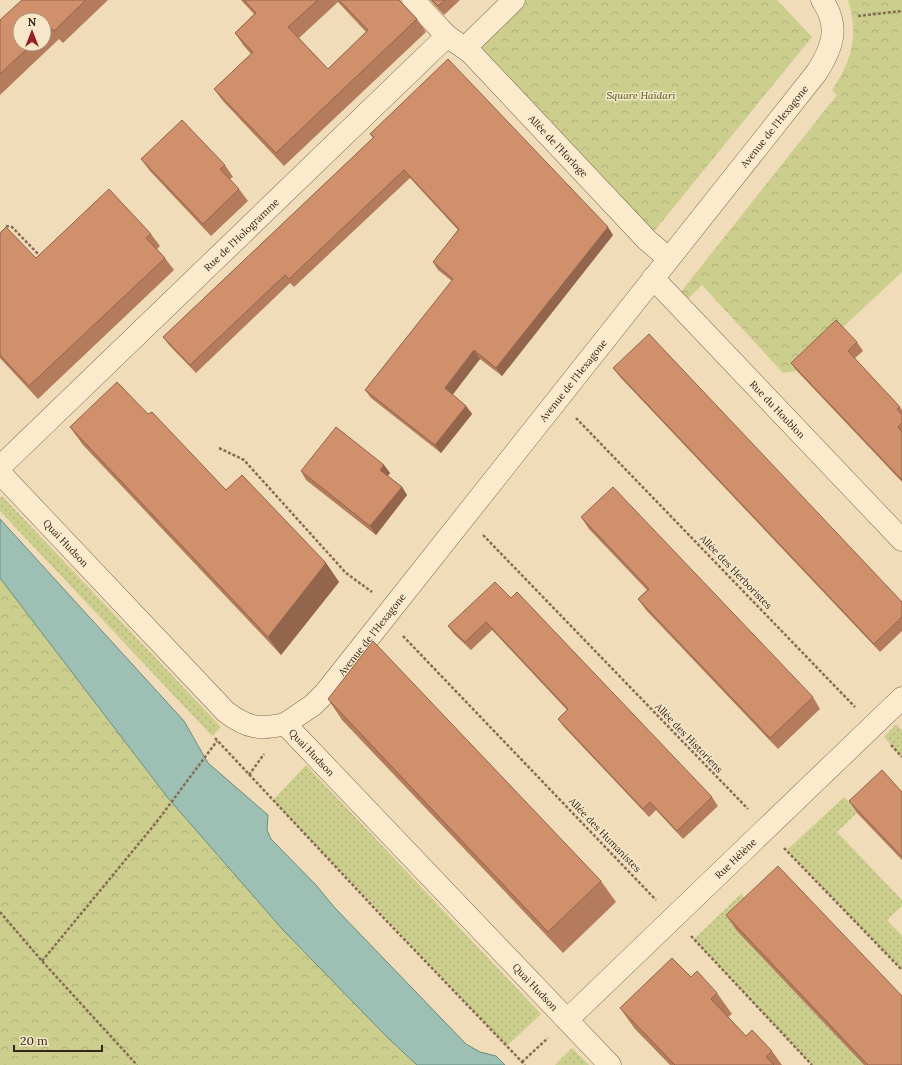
<svg xmlns="http://www.w3.org/2000/svg" width="902" height="1065" font-family="Lora,serif">
<style>
.grass{fill:url(#grass-dots)}
.park{fill:url(#park-crowns)}
.water{fill:#9ec0b4;stroke:#668d81}
.lines{fill:none;stroke-linecap:round;stroke-linejoin:round}
.pedestrian-casing{stroke:#876b53;stroke-width:23}
.minor-casing{stroke:#876b53;stroke-width:23}
.path{stroke:#876b53;stroke-width:2.5;stroke-dasharray:3 2;stroke-linecap:butt}
.pedestrian{stroke:#fbeacc;stroke-width:22}
.minor{stroke:#fbeacc;stroke-width:22}
.wall{fill:#b47c5d;fill-rule:evenodd}
.shaded-wall{fill:#92654c}
.building{fill:#d1906c;stroke:#92654c}
.labels{text-anchor:middle;dominant-baseline:central;stroke-width:3;stroke-linejoin:round;paint-order:stroke}
.park-label{font-size:10px;font-style:italic;fill:#49531e;stroke:#f7e7c9}
.street-label{font-size:10px;fill:#352519;stroke:#f7e7c9}
</style>
<defs>
<pattern id="grass-dots" width="8" height="8" patternUnits="userSpaceOnUse"><rect width="8" height="8" fill="#cbce8d"/><path d="M2 2h.1M6 6h.1" fill="none" stroke="#afb179" stroke-width="1.8" stroke-linecap="round"/></pattern>
<pattern id="park-crowns" width="20" height="18" patternUnits="userSpaceOnUse"><rect width="20" height="18" fill="#cbce8d"/><path d="M2 6a3 3 0 1 1 6 0M12 15a3 3 0 1 1 6 0" fill="none" stroke="#afb179"/></pattern>
</defs>
<rect width="100%" height="100%" fill="#f0dcb9"/>
<!-- grass -->
<g class="grass">
<polygon points="2,496 221,727 212,736 0,511 0,498"/>
<polygon points="896,724 902,730 902,757 884,737"/>
<polygon points="306,765 541,1014 507,1046 273,800"/>
<polygon points="844,797 859,811 837,832 902,900 902,906 887,920 902,936 902,970 787,850"/>
<polygon points="741,894 758,912 737,931 864,1065 812,1065 694,939"/>
<polygon points="572,1048 589,1065 555,1065"/>
</g>
<!-- park -->
<g class="park">
<polygon points="524,0 777,0 812,37 647,240 470,52"/>
<path d="M848,0h54v272l-106,99 -13,2 -81,-88 -16,16 -6,-8 157,-198 -5,-5c20,-29 27,-56 16,-90z"/>
<polygon points="0,578 160,788 189,822 283,930 389,1039 417,1065 0,1065"/>
</g>
<!-- water -->
<polygon class="water" points="0,519 184,721 208,763 268,815 267,830 271,839 316,885 335,908 466,1044 480,1052 496,1056 505,1065 417,1065 389,1039 283,930 168,798 0,578"/>
<g class="lines">
<!-- pedestrian casing -->
<g class="pedestrian-casing">
<g id="pedestrian">
<path id="s1" d="M447,36l23,16 177,188 21,18"/>
<polyline points="465,48 514,0"/>
</g>
</g>
<!-- minor casing -->
<g class="minor-casing">
<g id="minor">
<path id="s2" d="M653,278l249,262"/>
<path id="s3" d="M0,467l447,-431 -34,-36"/>
<path id="s4" d="M0,473l226,239c21,16 34,18 59,12l325,341"/>
<path id="s5" d="M285,724l28,-19 12,-12 492,-621c16,-25 23,-46 5,-72"/>
<path id="s6" d="M568,1019l334,-321"/>
</g>
</g>
<!-- path -->
<g class="path">
<polyline points="858,16 902,11"/>
<polyline points="6,226 12,227 41,257"/>
<polyline points="576,418 855,707"/>
<polyline points="219,448 244,460 346,573 372,592"/>
<polyline points="483,535 748,809"/>
<polyline points="403,636 656,900"/>
<polyline points="215,738 378,912 525,1065"/>
<polyline points="891,745 902,757"/>
<polyline points="249,775 264,754"/>
<polyline points="784,848 902,970"/>
<polyline points="0,912 42,961 137,1065"/>
<polyline points="691,936 812,1065"/>
<polyline points="42,961 155,824 217,741"/>
<polyline points="522,1062 548,1038"/>
</g>
<!-- pedestrian -->
<use href="#pedestrian" class="pedestrian"/>
<!-- minor -->
<use href="#minor" class="minor"/>
</g>
<!-- wall -->
<g class="wall">
<path d="M22,0h86l-45,43 -4,-4 -59,56v-75zM44,20v24h-24z"/>
<path d="M241,0h159l2,3 15,16 9,13 -142,134 -61,-65 -9,-12 37,-35 -7,-8 -9,-13 19,-19zM338,2l28,30 -38,37 -29,-31z"/>
<polygon points="430,0 460,0 444,15"/>
<polygon points="370,134 613,235 502,376 480,359 452,394 466,406 472,414 441,453 371,398 365,390 452,281 438,270 433,262 458,230 410,178 294,287 290,283 196,373 169,345 163,337 373,138"/>
<polygon points="141,159 225,165 233,177 230,179 239,189 248,201 211,236 150,171"/>
<polygon points="0,233 36,258 151,234 160,246 157,249 165,258 174,270 38,399 0,358"/>
<polygon points="857,342 863,351 854,359 900,407 902,410 902,482 797,371 791,363"/>
<polygon points="613,368 902,602 902,631 880,652 620,377"/>
<polygon points="148,414 226,490 326,563 339,582 281,655 83,445 70,427"/>
<polygon points="384,465 390,473 388,476 402,487 407,495 376,535 306,480 301,471"/>
<polygon points="581,517 813,697 820,709 778,749 646,610 638,599 647,590 589,529"/>
<polygon points="511,598 712,797 718,806 683,839 656,810 649,817 564,727 558,719 567,710 492,630 471,650 454,634 448,626"/>
<polygon points="328,699 601,881 616,902 563,953 342,720"/>
<polygon points="902,792 902,860 857,813 849,801"/>
<polygon points="726,915 902,1065 864,1065 737,931"/>
<polygon points="691,977 717,993 732,1014 728,1017 746,1036 772,1051 782,1065 670,1065 635,1029 620,1008"/>
</g>
<!-- shaded-wall -->
<g class="shaded-wall">
<polygon points="608,227 613,235 502,376 496,368"/>
<polygon points="474,350 480,359 451,397 445,388"/>
<polygon points="466,406 472,414 441,453 435,445"/>
<polygon points="384,465 390,473 386,478 380,470"/>
<polygon points="402,487 407,495 376,535 370,526"/>
<polygon points="326,563 339,582 281,655 268,637"/>
</g>
<!-- building -->
<g class="building">
<polygon points="22,0 86,0 54,31 50,27 44,33 44,20 20,20 20,44 32,44 0,74 0,20"/>
<polygon points="244,0 318,0 288,27 328,69 368,30 339,0 399,0 417,19 276,153 214,89 253,52 235,33 256,13"/>
<polygon points="432,0 445,0 438,6"/>
<polygon points="448,59 608,227 496,368 474,350 445,388 466,406 435,445 365,390 453,279 433,262 459,229 404,170 289,279 285,275 190,365 163,337 374,137 370,134"/>
<polygon points="182,120 225,165 220,169 239,189 203,224 141,159"/>
<polygon points="109,189 151,234 146,238 165,258 29,386 0,355 0,233 6,227 36,258"/>
<polygon points="836,320 857,342 848,351 900,407 897,409 902,415 902,423 898,427 902,432 902,480 791,363"/>
<polygon points="649,334 902,602 902,617 874,644 613,368"/>
<polygon points="117,382 148,414 152,412 226,490 242,475 326,563 268,637 70,427"/>
<polygon points="336,427 384,465 380,470 402,487 370,526 301,471"/>
<polygon points="613,487 813,697 770,738 638,599 649,589 581,517"/>
<polygon points="495,582 511,598 517,592 712,797 677,831 650,802 643,809 558,719 568,709 486,622 465,642 448,626"/>
<polygon points="373,641 601,881 548,932 328,699"/>
<polygon points="882,770 902,792 902,857 849,801"/>
<polygon points="778,866 902,996 902,1065 868,1065 726,915"/>
<polygon points="672,958 691,977 697,971 717,993 711,999 746,1036 752,1030 772,1051 766,1057 774,1065 675,1065 620,1008"/>
</g>
<g class="labels">
<!-- park labels -->
<g class="park-label">
<text x="641" y="95">Square Haïdari</text>
</g>
<!-- street labels -->
<g class="street-label">
<text stroke="none"><textPath href="#s5" startOffset="774">Avenue de l'Hexagone</textPath></text>
<text stroke="none"><textPath href="#s1" startOffset="157">Allée de l'Horloge</textPath></text>
<text stroke="none"><textPath href="#s3" startOffset="335">Rue de l'Hologramme</textPath></text>
<text stroke="none"><textPath href="#s5" startOffset="450">Avenue de l'Hexagone</textPath></text>
<text stroke="none"><textPath href="#s2" startOffset="181">Rue du Houblon</textPath></text>
<text stroke="none"><textPath href="#s4" startOffset="96">Quai Hudson</textPath></text>
<text transform="translate(736 572) rotate(46)">Allée des Herboristes</text>
<text stroke="none"><textPath href="#s5" startOffset="126">Avenue de l'Hexagone</textPath></text>
<text transform="translate(689 738) rotate(46)">Allée des Historiens</text>
<text stroke="none"><textPath href="#s4" startOffset="431">Quai Hudson</textPath></text>
<text transform="translate(605 835) rotate(46)">Allée des Humanistes</text>
<text stroke="none"><textPath href="#s6" startOffset="232">Rue Hélène</textPath></text>
<text stroke="none"><textPath href="#s4" startOffset="755">Quai Hudson</textPath></text>
</g>
</g>
<!-- north arrow -->
<g transform="translate(32 32)"><circle r="19" fill="#f7e7c9" stroke="#a99983"/>
<path d="M0-3L7 15L0 10L-7 15Z" fill="#991f28"/>
<text y="-6" font-size="11" font-weight="bold" text-anchor="middle" fill="#352519">N</text>
</g>
<!-- scale -->
<path d="M14 1045v6h88v-6" fill="none" stroke="#352519" stroke-width="2"/>
<text x="20" y="1045" font-size="12" fill="#352519" stroke="#f7e7c9" stroke-width="3" paint-order="stroke">20 m</text>
</svg>
